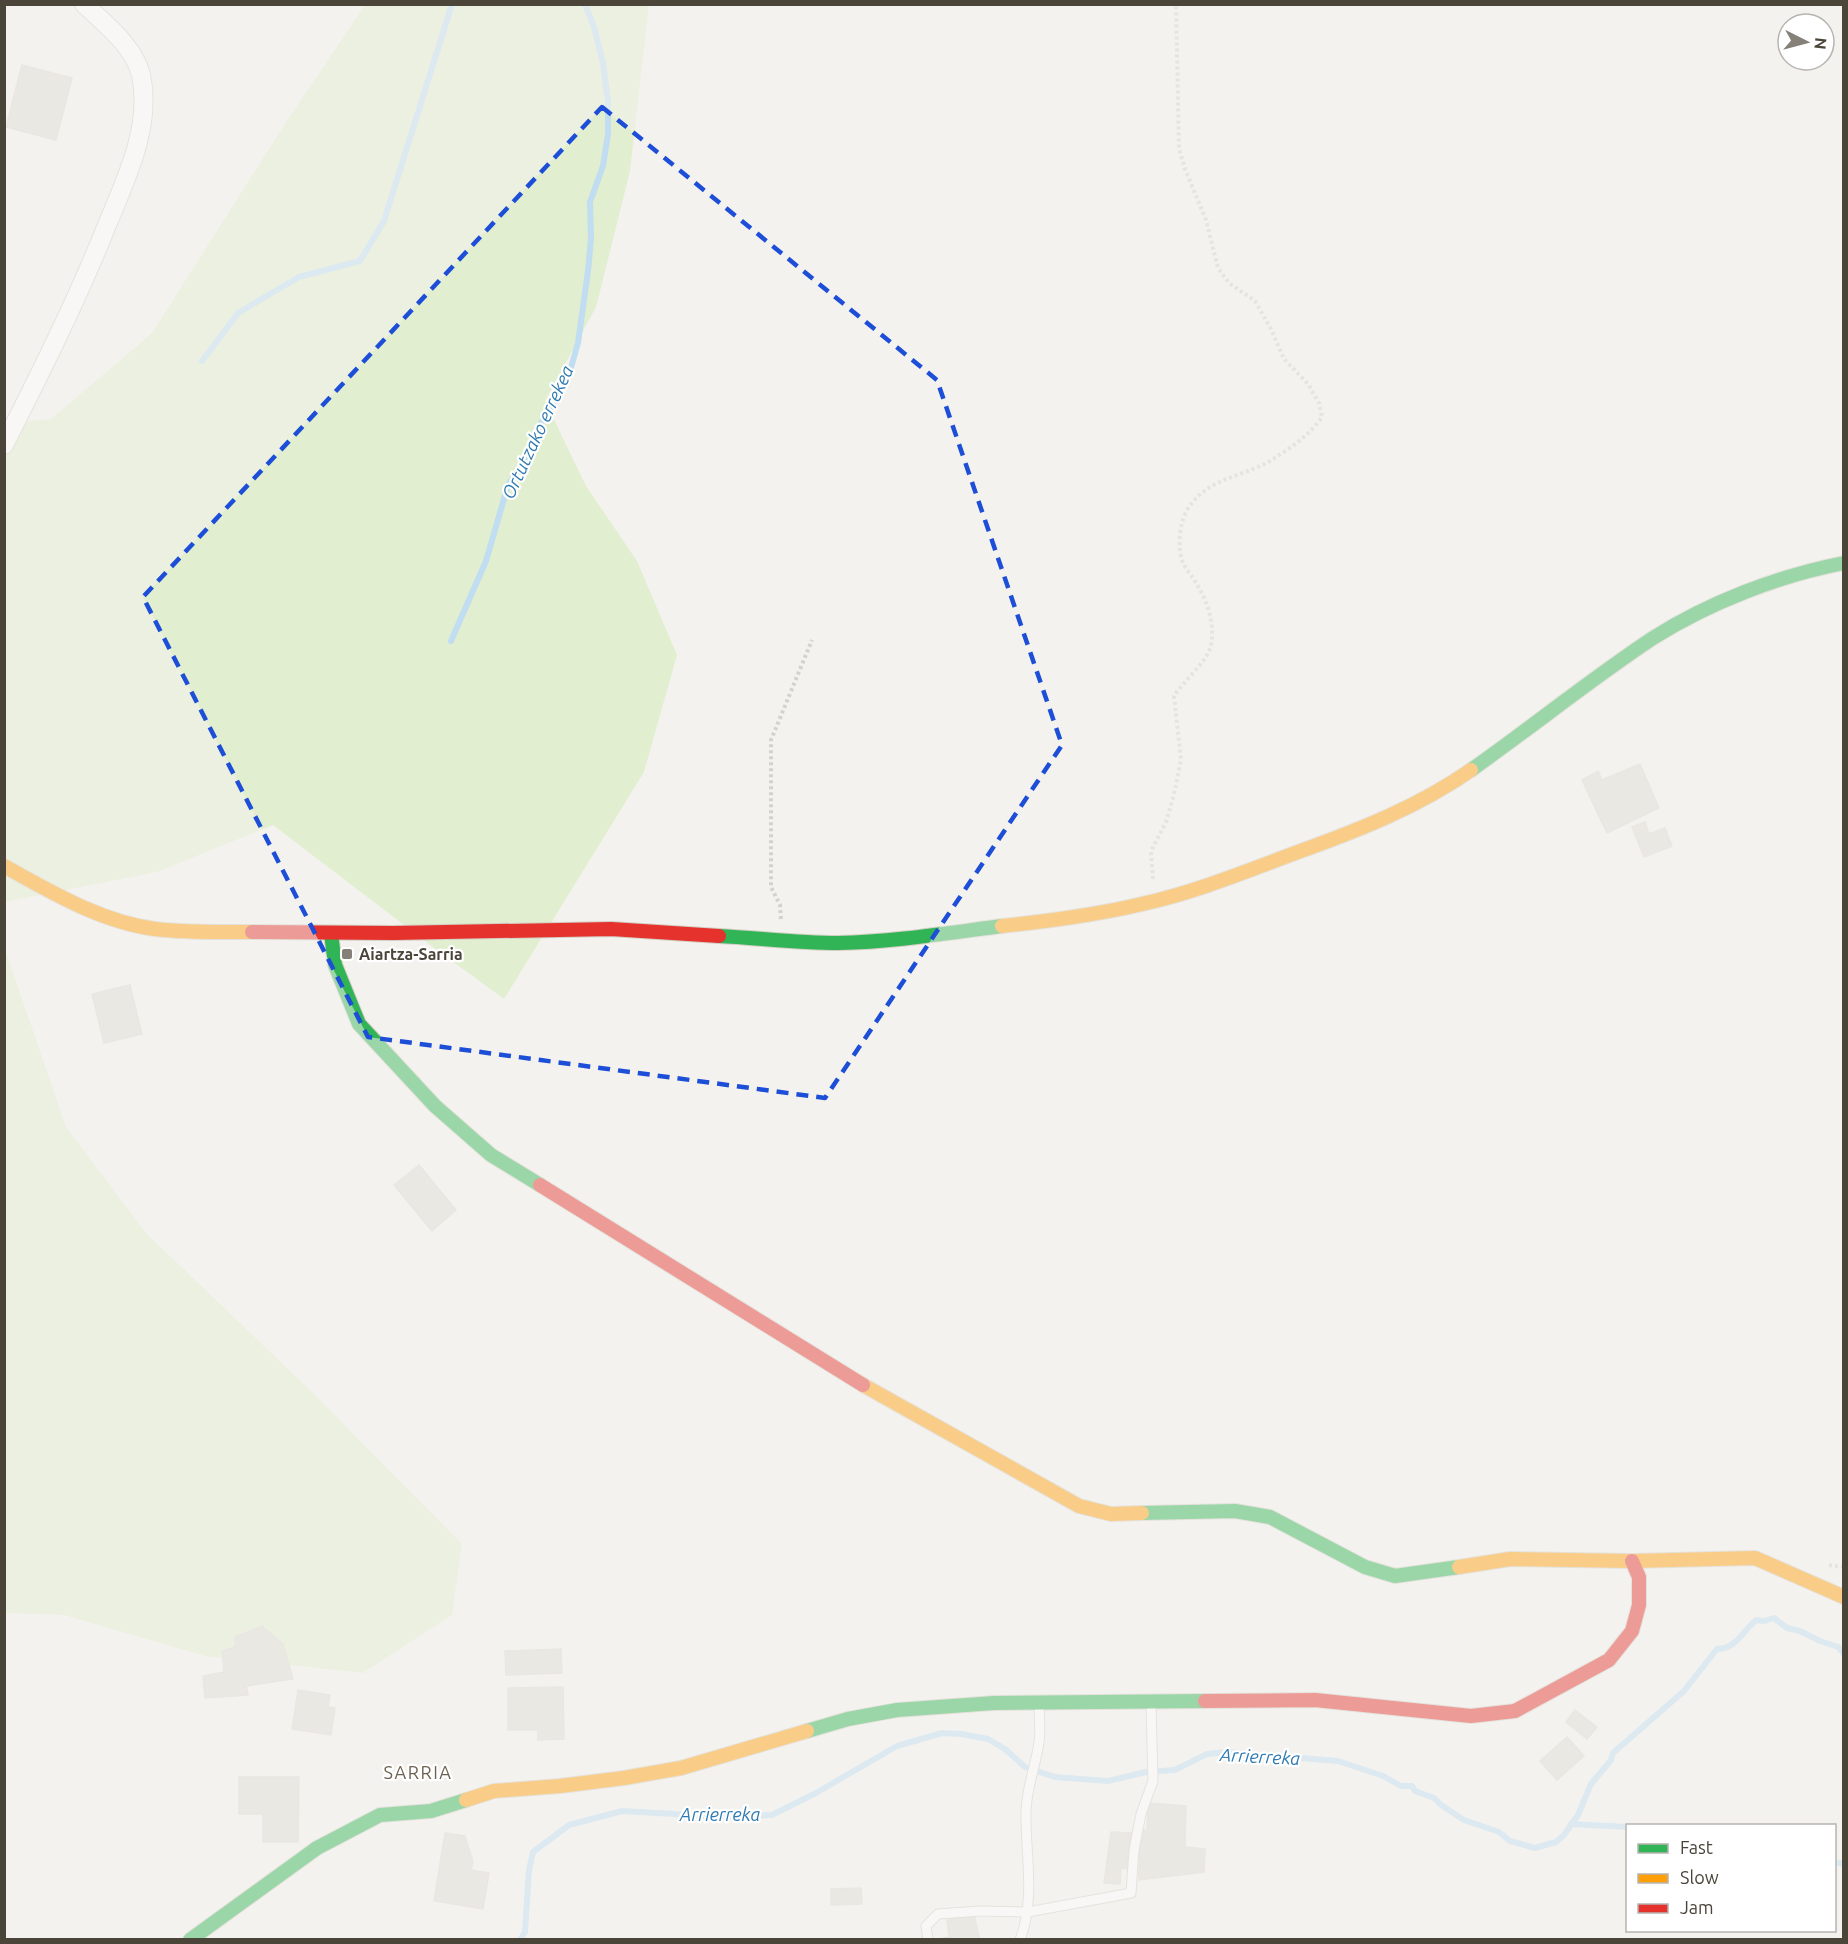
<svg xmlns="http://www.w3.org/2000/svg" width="1848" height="1944" font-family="Ubuntu,sans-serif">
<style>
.green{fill:#e1eecf}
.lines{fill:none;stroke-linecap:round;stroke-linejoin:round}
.stream{stroke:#c0ddf1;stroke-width:6}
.building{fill:#dedbd6;stroke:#dcd9d4;stroke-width:1.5}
.lane-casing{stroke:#d2d0cb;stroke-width:11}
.street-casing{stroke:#d2d0cb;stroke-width:20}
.fast-casing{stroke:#d3cfc5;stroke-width:16}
.slow-casing{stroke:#d3cfc5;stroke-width:16}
.jam-casing{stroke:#d3cfc5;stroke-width:16}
.path{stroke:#d3d2cc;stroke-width:4;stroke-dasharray:3 3;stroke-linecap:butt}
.lane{stroke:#fdfdfc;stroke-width:9}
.street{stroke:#fdfdfc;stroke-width:18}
.fast{stroke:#30b455;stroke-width:14}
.slow{stroke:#ff9f0a;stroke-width:14}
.jam{stroke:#e5322d;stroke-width:14}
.marked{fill:none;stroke:#1d4ed8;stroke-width:4.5;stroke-dasharray:12 8;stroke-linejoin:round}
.poi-dot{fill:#868178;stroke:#fff;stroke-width:2}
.labels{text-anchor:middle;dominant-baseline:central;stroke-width:4.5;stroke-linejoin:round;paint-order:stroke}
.poi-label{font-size:16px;font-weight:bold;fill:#4b4439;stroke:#fff;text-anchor:start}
.water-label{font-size:18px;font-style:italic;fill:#2e7ab2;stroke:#fff}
.neighbourhood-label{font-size:18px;letter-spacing:1.5px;fill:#6e6250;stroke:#fff}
</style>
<rect width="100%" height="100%" fill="#f4f2ee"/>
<!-- green -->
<g class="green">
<polygon points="365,5 649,5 630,171 596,307 545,401 586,486 637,561 677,655 644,772 504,999 429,944 273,825 157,872 5,902 5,423 51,419 152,333 286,122"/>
<polygon points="4,946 66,1127 146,1233 311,1391 462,1544 452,1615 363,1673 205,1656 64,1615 5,1613"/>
</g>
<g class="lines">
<!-- stream -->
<g class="stream">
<polyline points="202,361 238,313 299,277 360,261 384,221 452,4"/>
<polyline points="451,641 486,561 508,485 531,451 541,423 557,398 570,371 578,343 588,271 591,239 590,202 603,166 608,134 608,102 603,63 594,27 585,4"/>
<polyline points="1571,1824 1628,1827"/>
<polyline points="1834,1862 1844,1864"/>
<path d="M520,1940l5,-8 4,-62 4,-18 36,-27 53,-14 104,6 46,-2 44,-22 81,-47 45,-13 19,1 27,5 17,10 20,18 30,10 53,4 38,-9 29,-2 32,-16 20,-2 111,9 45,15 18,10h11l3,5 19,7 7,7 23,15 35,12 11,9 25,7 21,-6 8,-7 14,-20 13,-31 20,-24 2,-7 71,-62 33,-42c19,0 26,-18 39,-29l8,1 10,-3 13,10 13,3 20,10 18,6 6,7"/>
</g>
</g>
<!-- building -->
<g class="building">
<polygon points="22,65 72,78 56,140 6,127"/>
<polygon points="1640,764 1659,808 1607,833 1582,780 1598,771 1602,780"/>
<polygon points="1645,822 1649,834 1665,828 1672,846 1644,857 1632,827"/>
<polygon points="130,985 142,1034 104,1043 92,994"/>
<polygon points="419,1165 456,1210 432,1231 394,1185"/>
<polygon points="262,1626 283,1644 293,1679 246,1686 248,1695 205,1698 203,1676 224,1672 222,1651 235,1647 235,1637"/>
<polygon points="561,1649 562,1673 506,1675 505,1651"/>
<polygon points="563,1687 564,1739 538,1740 538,1730 508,1730 508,1688"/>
<polygon points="298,1690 330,1695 328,1707 335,1708 331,1735 292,1729"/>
<polygon points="1575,1710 1597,1727 1587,1739 1566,1722"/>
<polygon points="1567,1737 1584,1756 1557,1780 1540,1761"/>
<polygon points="239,1777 299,1777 298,1842 263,1842 263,1814 239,1814"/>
<polygon points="1148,1803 1186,1806 1185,1847 1205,1849 1204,1872 1139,1880 1140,1830 1147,1830"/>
<polygon points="1111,1832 1132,1833 1129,1869 1121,1868 1120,1884 1104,1883"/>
<polygon points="445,1833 465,1836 473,1862 471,1870 489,1873 483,1909 434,1901"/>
<polygon points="861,1888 862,1904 831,1905 831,1889"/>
<polygon points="974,1915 980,1940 933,1940 949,1937 947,1920"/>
</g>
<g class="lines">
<!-- lane casing -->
<g class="lane-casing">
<g id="lane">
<polyline points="928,1940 926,1926 938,1914 980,1911 1028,1912 1131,1893 1134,1850 1141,1814 1153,1781 1151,1704"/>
<path d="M1020,1940c16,-43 5,-86 6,-130 1,-24 10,-45 13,-68 2,-12 0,-25 0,-37"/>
</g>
</g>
<!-- street casing -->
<g class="street-casing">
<path id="street" d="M4,445c37,-73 73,-145 103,-220 19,-46 45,-99 34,-150 -7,-29 -36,-51 -57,-71"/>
</g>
<!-- fast casing -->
<g class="fast-casing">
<g id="fast">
<path d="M1471,770c61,-43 120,-91 182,-132 57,-36 125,-62 191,-75"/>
<polyline points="331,933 335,965 359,1024 435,1106 491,1155 540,1185"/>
<path d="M719,936c39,2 79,7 119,7 55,-1 110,-10 164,-17"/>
<polyline points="1142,1513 1235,1511 1270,1517 1365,1567 1395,1576 1459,1567"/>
<polyline points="807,1731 848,1719 897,1710 994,1703 1205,1701"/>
<polyline points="190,1940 317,1848 380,1815 431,1811 466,1800"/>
</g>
</g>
<!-- slow casing -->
<g class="slow-casing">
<g id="slow">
<path d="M4,866c47,26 97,56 151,63 32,4 65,3 97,3"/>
<path d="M1002,926c48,-5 94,-11 140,-22 54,-12 105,-33 156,-52 61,-22 120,-45 173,-82"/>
<polyline points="863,1385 1079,1506 1111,1514 1142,1513"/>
<polyline points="1459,1567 1510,1559 1632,1561 1755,1558 1844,1597"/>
<polyline points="466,1800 494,1791 560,1786 624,1778 681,1768 807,1731"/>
</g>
</g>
<!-- jam casing -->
<g class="jam-casing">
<g id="jam">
<polyline points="252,932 394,933 611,929 719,936"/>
<polyline points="540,1185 863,1385"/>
<polyline points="1205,1701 1315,1700 1471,1716 1515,1711 1609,1660 1632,1631 1639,1605 1639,1577 1632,1561"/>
</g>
</g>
<!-- path -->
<g class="path">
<path d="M1153,879l-2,-28 15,-29 8,-28 7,-34 -7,-64c9,-14 31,-33 36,-47 6,-19 -1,-44 -11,-61 -4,-8 -10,-15 -15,-23 -7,-13 -5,-40 2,-53 19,-34 54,-34 84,-51 19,-12 39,-25 52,-44l-3,-14 -11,-19 -24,-25 -13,-30 -16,-28 -26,-18 -11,-15 -12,-48 -21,-51 -6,-20 -3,-145"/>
<polyline points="781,919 780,905 771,887 771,740 812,640"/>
<polyline points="1829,1565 1844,1567"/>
</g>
<!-- lane -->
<use href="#lane" class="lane"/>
<!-- street -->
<use href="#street" class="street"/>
<!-- fast -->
<use href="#fast" class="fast"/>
<!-- slow -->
<use href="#slow" class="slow"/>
<!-- jam -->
<use href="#jam" class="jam"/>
</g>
<!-- marked area -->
<path d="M0 0H1848V1944H0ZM602,107l335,273 125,365 -237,353 -457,-61 -225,-440z" fill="#f4f2ee" fill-opacity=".55" fill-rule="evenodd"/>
<path class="marked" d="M602,107l335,273 125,365 -237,353 -457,-61 -225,-440z"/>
<!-- markers -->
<rect class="poi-dot" x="341" y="948" width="12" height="12" rx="3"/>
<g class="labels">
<!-- poi labels -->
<g class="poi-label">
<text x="359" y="954">Aiartza-Sarria</text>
</g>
<!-- water labels -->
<g class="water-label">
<text transform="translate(537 432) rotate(-65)">Ortutzako errekea</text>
<text transform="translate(1260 1756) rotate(3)">Arrierreka</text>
<text x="720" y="1814">Arrierreka</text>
</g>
<!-- neighbourhood labels -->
<g class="neighbourhood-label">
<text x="418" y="1772">SARRIA</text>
</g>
</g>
<!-- border -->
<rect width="1848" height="1944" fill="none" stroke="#4b4439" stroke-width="12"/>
<!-- legend -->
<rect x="1626" y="1824" width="210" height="108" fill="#ffffff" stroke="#b7b4b0" stroke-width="1.5"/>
<rect x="1638" y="1844" width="30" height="9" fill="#30b455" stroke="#b7b4b0" stroke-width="1.5"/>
<text x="1680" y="1854" font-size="18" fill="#4b4439">Fast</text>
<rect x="1638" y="1874" width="30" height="9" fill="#ff9f0a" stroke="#b7b4b0" stroke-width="1.5"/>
<text x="1680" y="1884" font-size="18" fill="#4b4439">Slow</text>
<rect x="1638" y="1904" width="30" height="9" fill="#e5322d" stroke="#b7b4b0" stroke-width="1.5"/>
<text x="1680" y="1914" font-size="18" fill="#4b4439">Jam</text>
<!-- north arrow -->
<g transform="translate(1806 42) rotate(96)"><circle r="28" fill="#ffffff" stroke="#b7b4b0" stroke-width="1.5"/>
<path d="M0-4.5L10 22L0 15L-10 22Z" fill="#868178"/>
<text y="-9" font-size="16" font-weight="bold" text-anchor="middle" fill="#4b4439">N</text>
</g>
</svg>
